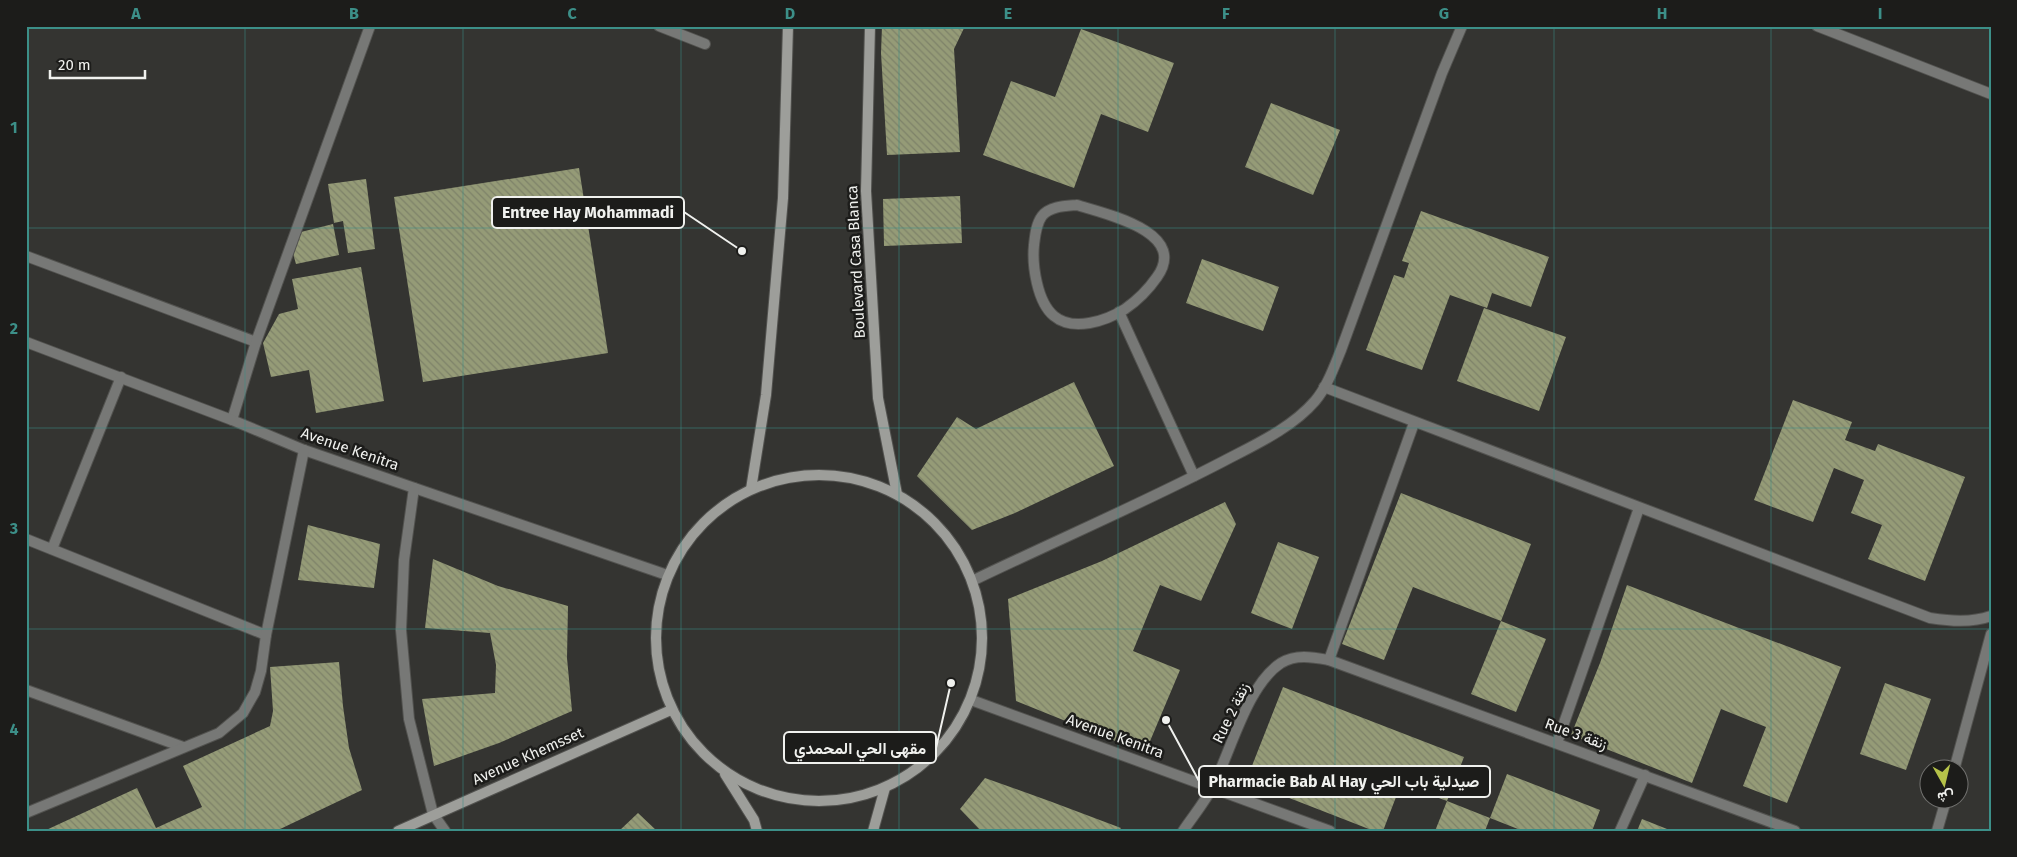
<svg xmlns="http://www.w3.org/2000/svg" width="2017" height="857" font-family="'Fira Sans',Vazirmatn,sans-serif">
<style>
.building{fill:url(#building-back-hatch)}
.lines{fill:none;stroke-linecap:round;stroke-linejoin:round}
.lane-casing{stroke:#52524f;stroke-width:12}
.street-casing{stroke:#52524f;stroke-width:12}
.secondary-casing{stroke:#52524f;stroke-width:12}
.lane{stroke:#777876;stroke-width:10}
.street{stroke:#777876;stroke-width:10}
.secondary{stroke:#9d9e9a;stroke-width:10}
.grid{fill:none;stroke:#3c8f88;stroke-width:1;stroke-opacity:0.55}
.labels{text-anchor:middle;dominant-baseline:central;stroke-width:5;stroke-linejoin:round;paint-order:stroke}
.street-label{font-size:15px;fill:#f0f1ee;stroke:#1c1c1a}
.leader{fill:none;stroke:#f0f1ee;stroke-width:2}
.callout-dot{fill:#f0f1ee;stroke:#1c1c1a;stroke-width:2}
.callout{fill:#1c1c1a;stroke:#f0f1ee;stroke-width:2}
.callout-label{font-size:16px;text-anchor:middle;font-weight:bold;fill:#f0f1ee}
.neatline{fill:none;stroke:#3c8f88;stroke-width:2}
.grid-label{font-size:16px;text-anchor:middle;font-weight:bold;fill:#3c8f88}
</style>
<defs>
<pattern id="building-back-hatch" width="6" height="6" patternUnits="userSpaceOnUse" patternTransform="scale(1.25)"><rect width="6" height="6" fill="#959b77"/><path d="M-1 5l2 2M0 0l6 6M5-1l2 2" fill="none" stroke="#7e8269"/></pattern>
</defs>
<rect width="100%" height="100%" fill="#343431"/>
<!-- building -->
<g class="building">
<polygon points="882,26 965,26 954,49 960,152 887,155 881,53"/>
<polygon points="1081,29 1174,63 1148,132 1101,114 1074,188 983,155 1011,81 1055,97"/>
<polygon points="1271,103 1340,130 1313,195 1245,167"/>
<polygon points="579,168 608,353 423,382 394,197"/>
<polygon points="366,179 375,249 348,253 343,221 334,223 328,184"/>
<polygon points="960,196 962,243 884,246 883,199"/>
<polygon points="1421,211 1549,257 1531,307 1492,293 1487,308 1450,295 1422,370 1366,350 1394,275 1404,278 1409,263 1402,261"/>
<polygon points="333,224 339,255 296,264 292,250 301,232"/>
<polygon points="1202,259 1279,287 1263,331 1186,303"/>
<polygon points="361,267 384,401 316,413 309,370 271,377 263,343 279,314 298,309 292,279"/>
<polygon points="1484,308 1566,337 1539,411 1457,381"/>
<polygon points="1074,382 1114,466 1015,513 972,530 917,476 957,417 976,429"/>
<polygon points="1793,400 1852,422 1845,440 1875,451 1878,444 1965,477 1925,581 1868,559 1882,525 1851,513 1864,480 1834,468 1813,522 1754,500"/>
<polygon points="1401,493 1531,544 1501,621 1413,587 1384,660 1342,644"/>
<polygon points="1225,502 1236,524 1201,601 1160,585 1133,651 1180,670 1145,753 1016,701 1008,599 1102,561"/>
<polygon points="308,525 380,544 374,588 298,580"/>
<polygon points="1278,542 1319,557 1292,629 1251,613"/>
<polygon points="433,559 498,586 568,606 567,658 572,711 499,743 434,766 422,699 495,693 496,665 490,633 425,628"/>
<polygon points="1627,585 1841,667 1787,803 1743,786 1766,727 1721,709 1692,783 1571,735 1600,663"/>
<polygon points="1501,621 1546,639 1516,712 1471,694"/>
<polygon points="339,662 343,706 349,748 362,790 276,831 44,831 137,788 156,828 202,807 183,766 270,726 273,711 270,667"/>
<polygon points="1885,683 1931,699 1906,770 1860,754"/>
<polygon points="1283,687 1464,757 1447,801 1401,784 1383,831 1374,831 1246,781"/>
<polygon points="1507,774 1600,810 1592,831 1523,831 1490,818 1485,831 1435,831 1447,801 1490,818"/>
<polygon points="985,778 1052,802 1121,828 1119,831 981,831 960,809"/>
<polygon points="638,813 657,831 619,831"/>
<polygon points="1642,819 1672,831 1637,831"/>
</g>
<g class="lines">
<!-- lane casing -->
<g class="lane-casing">
<g id="lane">
<polyline points="659,26 705,44"/>
<polyline points="26,256 256,342"/>
<polyline points="232,420 256,342 370,26"/>
</g>
</g>
<!-- street casing -->
<g class="street-casing">
<g id="street">
<polyline points="1817,26 1991,94"/>
<path d="M1077,205c29,9 112,27 80,72 -9,13 -19,23 -32,32 -19,12 -52,23 -71,7 -17,-14 -22,-51 -20,-71 1,-9 2,-21 8,-29 8,-10 24,-10 35,-11z"/>
<polyline points="1119,312 1194,476"/>
<polyline points="26,342 232,420 304,450 667,575"/>
<path d="M1324,387l606,231c20,3 41,5 61,-2"/>
<polyline points="414,488 404,560 401,630 409,719 433,814 445,831"/>
<polyline points="26,539 266,635"/>
<polyline points="52,549 121,377"/>
<path d="M972,581c83,-40 167,-76 248,-118 32,-17 71,-34 95,-62 12,-14 19,-34 26,-51l101,-277 20,-47"/>
<polyline points="1329,660 1414,423"/>
<polyline points="26,690 183,747"/>
<polyline points="974,701 1330,831"/>
<polyline points="1557,743 1639,508"/>
<polyline points="1954,770 1991,634"/>
<polyline points="26,813 219,733 243,713 255,692 261,671 266,635 304,450"/>
<path d="M1183,831c10,-15 22,-29 30,-45 18,-35 34,-101 68,-123 15,-9 31,-6 48,-3l466,171"/>
<polyline points="1620,831 1645,775"/>
<polyline points="1937,831 1946,800"/>
</g>
</g>
<!-- secondary casing -->
<g class="secondary-casing">
<g id="secondary">
<polyline points="870,26 866,191 878,398 897,494"/>
<circle cx="819" cy="638" r="163"/>
<polyline points="751,489 766,395 783,198 788,26"/>
<polyline points="725,774 754,820 757,831"/>
<polyline points="398,831 671,710"/>
<polyline points="873,831 885,788"/>
</g>
</g>
<!-- lane -->
<use href="#lane" class="lane"/>
<!-- street -->
<use href="#street" class="street"/>
<!-- secondary -->
<use href="#secondary" class="secondary"/>
</g>
<!-- grid -->
<path class="grid" d="M245,26v805M463,26v805M681,26v805M899,26v805M1118,26v805M1335,26v805M1554,26v805M1771,26v805M26,228h1965M26,428h1965M26,629h1965"/>
<g class="labels">
<!-- street labels -->
<g class="street-label">
<text transform="translate(856 262) rotate(-93)">Boulevard Casa Blanca</text>
<text transform="translate(350 449) rotate(19)">Avenue Kenitra</text>
<text transform="translate(1231 713) rotate(-64)">Rue 2 زنقة</text>
<text transform="translate(1576 734) rotate(20)">Rue 3 زنقة</text>
<text transform="translate(1115 736) rotate(20)">Avenue Kenitra</text>
<text transform="translate(528 756) rotate(-24)">Avenue Khemsset</text>
</g>
</g>
<!-- callouts -->
<path class="leader" d="M742 251L684 212M951 683L936 748M1166 720L1199 781"/>
<g class="callout-dot">
<circle cx="742" cy="251" r="5"/>
<circle cx="951" cy="683" r="5"/>
<circle cx="1166" cy="720" r="5"/>
</g>
<g class="callout">
<rect x="492" y="197" width="192" height="31" rx="5"/>
<rect x="784" y="732" width="152" height="31" rx="5"/>
<rect x="1199" y="766" width="291" height="31" rx="5"/>
</g>
<g class="callout-label">
<text x="588" y="218">Entree Hay Mohammadi</text>
<text x="860" y="754">مقهى الحي المحمدي</text>
<text x="1344" y="787">Pharmacie Bab Al Hay صيدلية باب الحي</text>
</g>
<!-- border -->
<rect width="2017" height="857" fill="none" stroke="#1c1c1a" stroke-width="55"/>
<!-- north arrow -->
<g transform="translate(1944 784) rotate(172)"><circle r="24" fill="#1c1c1a" stroke="#71716f"/>
<path d="M0-4L9 19L0 12L-9 19Z" fill="#b5c249"/>
<text y="-8" font-size="14" font-weight="bold" text-anchor="middle" fill="#f0f1ee">ش</text>
</g>
<!-- scale -->
<path d="M50 70v8h95v-8" fill="none" stroke="#f0f1ee" stroke-width="2.5"/>
<text x="58" y="70" font-size="15" fill="#f0f1ee" stroke="#1c1c1a" stroke-width="4" paint-order="stroke">20 m</text>
<rect x="28" y="28" width="1962" height="802" class="neatline"/>
<g class="grid-label">
<text x="136" y="19">A</text>
<text x="354" y="19">B</text>
<text x="572" y="19">C</text>
<text x="790" y="19">D</text>
<text x="1008" y="19">E</text>
<text x="1226" y="19">F</text>
<text x="1444" y="19">G</text>
<text x="1662" y="19">H</text>
<text x="1880" y="19">I</text>
<text x="14" y="133">1</text>
<text x="14" y="334">2</text>
<text x="14" y="534">3</text>
<text x="14" y="735">4</text>
</g>
</svg>
